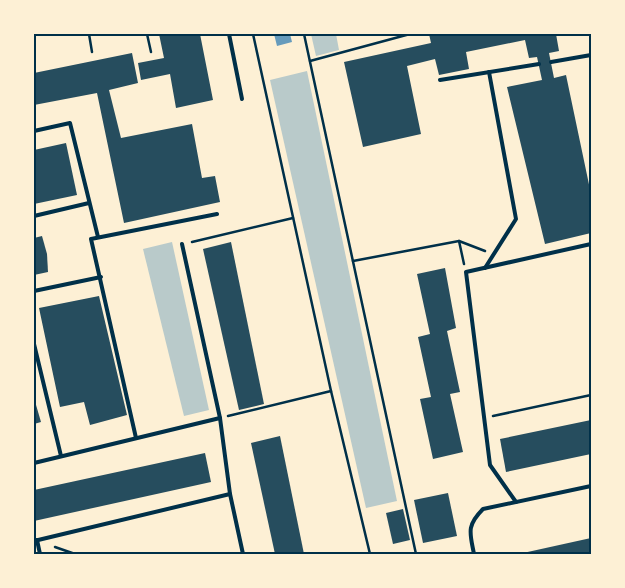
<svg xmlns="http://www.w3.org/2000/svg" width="625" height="588" font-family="Roboto,sans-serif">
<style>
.green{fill:#b9caca}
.water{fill:#669bbc}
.building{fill:#264d5e}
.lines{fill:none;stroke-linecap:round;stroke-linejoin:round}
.path{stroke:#003049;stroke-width:2.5}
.service{stroke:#003049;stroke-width:4}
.neatline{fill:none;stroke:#003049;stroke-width:2}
</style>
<rect width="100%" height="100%" fill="#fdf0d5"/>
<!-- green -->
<g class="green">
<polygon points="311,34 336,34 339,50 316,56"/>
<polygon points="307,71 397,501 366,508 270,80"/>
<polygon points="172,242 209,410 184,416 143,249"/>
</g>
<!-- water -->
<polygon class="water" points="274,34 290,34 292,42 277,46"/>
<!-- building -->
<g class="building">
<polygon points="159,34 200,34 213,100 176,108 170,74 141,80 138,63 164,58"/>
<polygon points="429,34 556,34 559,51 549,53 554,78 566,75 591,194 591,233 545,244 507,87 542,80 537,57 529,58 525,40 466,52 469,69 439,75 435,59 407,66 421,134 363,147 344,62 431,43"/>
<polygon points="132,53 138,83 109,90 121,138 192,124 202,178 215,176 220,202 124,223 97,93 34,105 34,73"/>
<polygon points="66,143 77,195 34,204 34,150"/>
<polygon points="42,236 47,254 48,272 34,275 34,238"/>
<polygon points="231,242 264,404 239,410 203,249"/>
<polygon points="445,268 456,328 447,331 460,392 450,394 463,452 433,459 420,399 431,397 418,337 430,334 417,274"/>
<polygon points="99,296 127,415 90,425 84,402 60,407 39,308"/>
<polygon points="34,398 41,422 34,424"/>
<polygon points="591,420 591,454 506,472 500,439"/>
<polygon points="280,436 304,554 275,554 251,443"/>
<polygon points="205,453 211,482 34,521 34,490"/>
<polygon points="448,493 457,536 423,543 414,500"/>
<polygon points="403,509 410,540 393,544 386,513"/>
<polygon points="591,538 591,554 523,554 523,553"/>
</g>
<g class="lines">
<!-- path -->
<g class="path">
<polyline points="89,34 92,52"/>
<polyline points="147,34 151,52"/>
<polyline points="253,34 331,391 370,554"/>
<polyline points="304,34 416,554"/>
<polyline points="310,61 410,34"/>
<polyline points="459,241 464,264"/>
<polyline points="192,242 293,218"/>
<polyline points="353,261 459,241 485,251"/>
<polyline points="228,416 331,391"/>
<polyline points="493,416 591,395"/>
<polyline points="55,547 75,554"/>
</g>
<!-- service -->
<g class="service">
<polyline points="229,34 242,99"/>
<polyline points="551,62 591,55"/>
<polyline points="440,80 539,64"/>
<polyline points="34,131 70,123 98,237"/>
<polyline points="34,216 89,203"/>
<polyline points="182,244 220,418 230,494 243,554"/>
<polyline points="485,268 516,219 489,72"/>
<polyline points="34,291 101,277"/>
<polyline points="34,344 61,456"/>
<polyline points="136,438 91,239 217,214"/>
<polyline points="34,463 220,418"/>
<polyline points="516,502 490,465 466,272 591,244"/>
<polyline points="37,540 40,554"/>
<polyline points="34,541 230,494"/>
<path d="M474,554c-4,-21 -8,-28 9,-45l108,-23"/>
</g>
</g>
<!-- border -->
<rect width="625" height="588" fill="none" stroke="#fdf0d5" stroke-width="70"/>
<rect x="35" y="35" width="555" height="518" class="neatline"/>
</svg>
